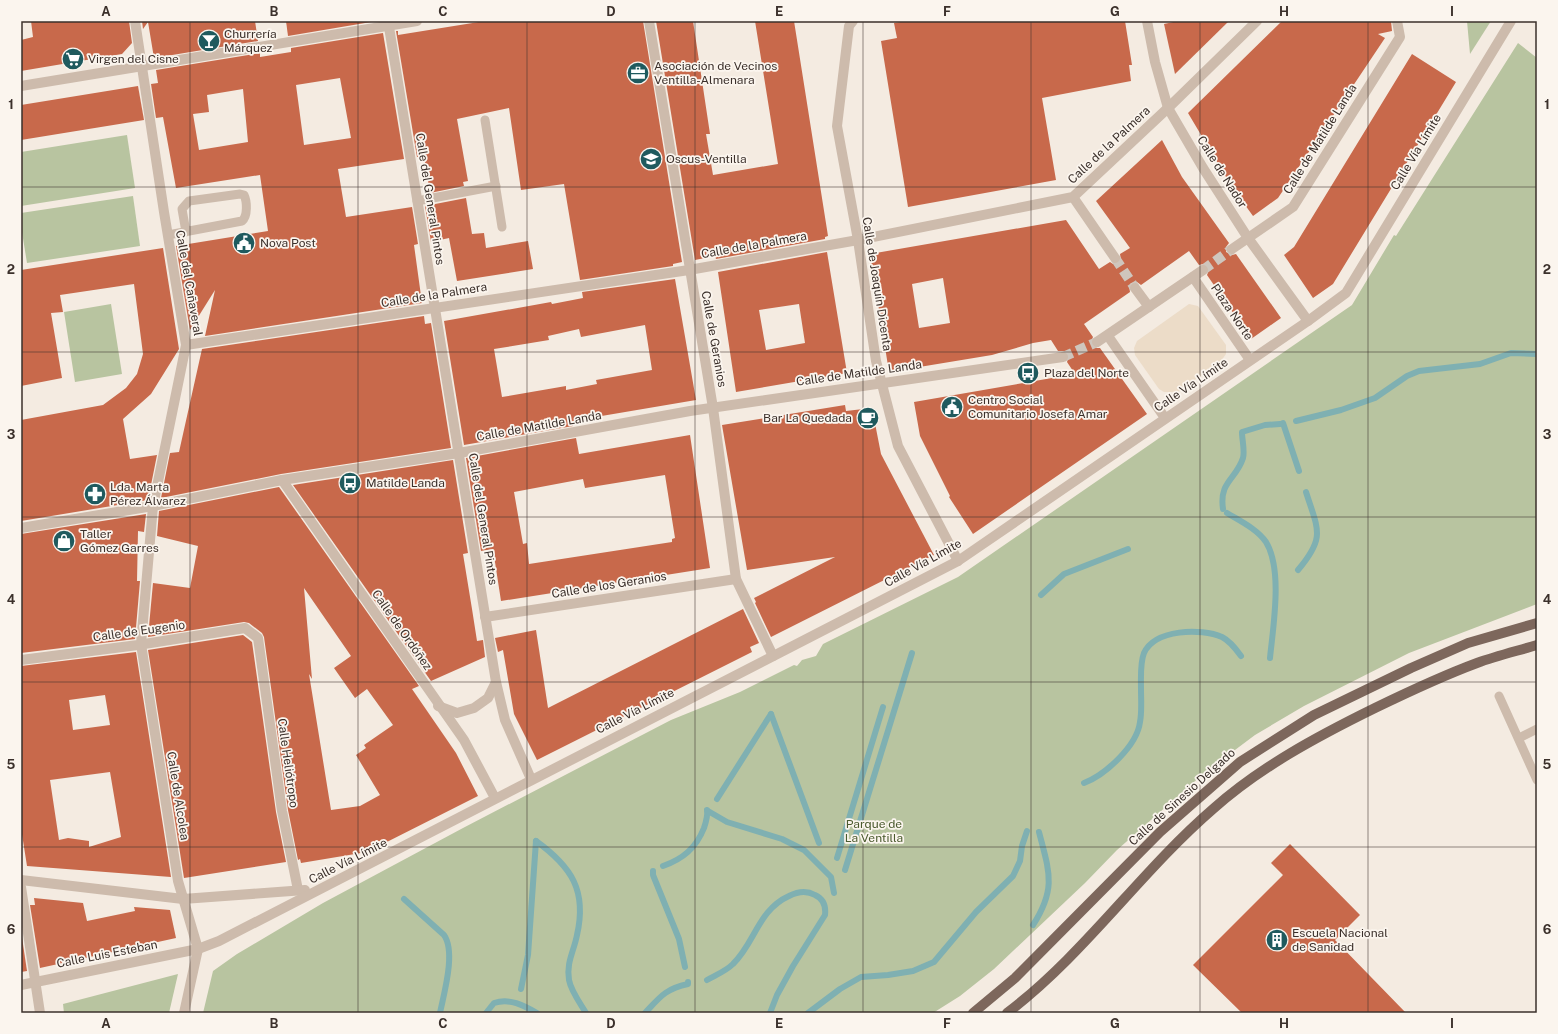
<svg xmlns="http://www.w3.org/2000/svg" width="1558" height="1034" font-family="'Public Sans',sans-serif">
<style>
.green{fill:#b8c4a0}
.plaza{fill:#ecdcc8}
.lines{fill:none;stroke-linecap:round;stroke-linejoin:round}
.stream{stroke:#7fb0b2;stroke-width:6}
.building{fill:#c8694b;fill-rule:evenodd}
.minor-tunnel{stroke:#cfc6bd;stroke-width:10;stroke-dasharray:10 5;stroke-linecap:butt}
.service{stroke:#cdbbac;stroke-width:9}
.minor{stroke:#cdbbac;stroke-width:10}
.primary{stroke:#7d675c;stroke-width:10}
.grid{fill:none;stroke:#3b302b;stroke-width:1;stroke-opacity:0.55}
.labels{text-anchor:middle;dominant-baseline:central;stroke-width:3.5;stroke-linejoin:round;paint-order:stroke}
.poi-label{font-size:12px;fill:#3b302b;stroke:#fbf5ee;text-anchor:start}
.street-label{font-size:12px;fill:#3b302b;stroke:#fbf5ee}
.park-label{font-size:12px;fill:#4a5a2e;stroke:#fbf5ee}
.neatline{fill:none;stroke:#3b302b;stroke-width:1.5}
.grid-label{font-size:13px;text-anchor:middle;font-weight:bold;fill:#3b302b}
</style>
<rect width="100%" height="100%" fill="#f4ebe1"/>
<!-- green -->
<g class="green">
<polygon points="1467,21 1491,21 1470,54"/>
<polygon points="1518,43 1537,58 1537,604 1409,653 1304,706 1255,735 1203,774 1117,850 1085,883 994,969 960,996 933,1013 203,1013 213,971 237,954 323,903 463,828 671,720 740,692 794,665 797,666 802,660 816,656 823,644 958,577 1352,305 1394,235 1396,236"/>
<polygon points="127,135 135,188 21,206 21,152"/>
<polygon points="133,196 140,246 27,263 21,226 21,213"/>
<polygon points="111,304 122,374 75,382 64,312"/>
<polygon points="178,974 169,1013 64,1013 63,1004"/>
</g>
<!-- plaza -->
<polygon class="plaza" points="1189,304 1198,306 1226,345 1226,354 1221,361 1178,392 1164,392 1159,389 1135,355 1134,348 1137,341"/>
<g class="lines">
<!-- stream -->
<g class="stream">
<polyline points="1296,421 1341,410 1375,398 1407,376 1419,371 1480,364 1511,353 1537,354"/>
<polyline points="1283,423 1299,471"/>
<path d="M1223,509c-4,-28 13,-29 20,-51 2,-7 -1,-18 -1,-26l23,-7 15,-1"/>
<path d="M1227,513c13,8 30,16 39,29 17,28 7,85 4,116"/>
<path d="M1298,570c28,-33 20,-40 8,-78"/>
<polyline points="1041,595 1064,574 1128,549"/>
<polyline points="771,714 819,843"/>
<path d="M1084,783c21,-8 53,-37 56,-61 2,-10 1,-22 1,-33 0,-12 -1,-26 3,-36 11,-24 57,-25 78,-16 8,4 14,12 19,19"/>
<polyline points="717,799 771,714"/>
<polyline points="708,811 727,822 782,839 804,850 831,877 834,893"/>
<path d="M536,841c36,26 51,50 41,94 -3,16 -11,28 -8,45 2,11 11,23 17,33"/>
<polyline points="837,858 883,707"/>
<path d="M663,866c20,-7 33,-18 41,-38 2,-6 4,-12 3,-18"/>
<polyline points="845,870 912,653"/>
<polyline points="653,871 653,875 679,939 685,967"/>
<path d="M404,899l40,36c12,17 0,58 -4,78"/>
<path d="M1033,925c24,-37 16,-54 6,-93"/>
<path d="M707,980c9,-5 19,-9 26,-16 22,-21 25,-54 56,-68 8,-4 17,-6 26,-1 9,4 11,11 10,20l-32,51 -16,29 -7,18"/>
<polyline points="521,989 528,955 536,841"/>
<path d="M486,1013l8,-10c16,-5 29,2 43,10"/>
<path d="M645,1013c15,-16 20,-24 43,-29v-2"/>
<polyline points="808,1013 840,989 861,977 888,975 913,971 934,962 976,912 1013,876 1020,861 1022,846 1027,831"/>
</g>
</g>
<!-- building -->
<g class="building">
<polygon points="31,21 129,21 132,43 122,54 21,71 21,40 33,37"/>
<polygon points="142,21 255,21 258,41 154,58 148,22 143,29"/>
<polygon points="286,21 377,21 288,36"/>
<polygon points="485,21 643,21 682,262 673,264 673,266 580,280 564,184 521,190 509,108 457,119 468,181 463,182 464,186 430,193 424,156 417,157 396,31 398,31 398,35"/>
<polygon points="656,21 693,21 710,134 706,134 713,175 778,164 755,21 794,21 828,236 825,237 825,239 716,259 715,256 695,260"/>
<polygon points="907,21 1125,21 1132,65 1129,65 1131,81 1042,98 1056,180 908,207 881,41 897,38 894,23"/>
<polygon points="1178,21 1229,21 1175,74 1164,24"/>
<polygon points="1282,21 1391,21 1392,31 1378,34 1385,38 1278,198 1253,216 1232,187 1188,113"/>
<path d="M383,33l21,126 -66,10 8,48 66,-10 6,37 -4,1 8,58 -217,33 10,-46 -25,40 -14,-84 92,-15 -8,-56 -84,13 -13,-71 -7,1 -5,-34 7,-1 -2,-13 104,-17v4l31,-5v-4zM340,78l11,60 -47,7 -8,-60zM243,89l5,53 -49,8 -6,-36 16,-2 -2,-17z"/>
<polygon points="1412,54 1456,82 1333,284 1313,298 1284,255 1294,247"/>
<polygon points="138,86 144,120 21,140 21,105"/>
<path d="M1162,140l20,37 47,66 -3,4v5l6,3 4,-1 45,64 -30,21 -44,-64 2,-5 -1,-4 -5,-2 -4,1 -10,-14 -48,34 -4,-3 -6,1 -2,3 1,6 -46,32 9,13 -2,5 1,4 5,2h3l47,66 -174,120 -24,-37 1,-1 -30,-60 -6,-34 161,-28 -8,-12 2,-6 -3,-5h-8l-7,-11 -18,3 -41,12 -103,17 -19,-118 196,-34 33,49 11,-7 3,2h5l3,-4 -1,-6 10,-6 -34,-47zM943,278l7,45 -31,5 -7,-44z"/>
<polygon points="466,198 472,234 484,233 486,248 528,241 533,269 457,281 449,238 431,242 425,206"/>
<polygon points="163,248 179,349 151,394 123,419 130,459 157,455 148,500 21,521 21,420 103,405 126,388 137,374 143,354 134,284 60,295 63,312 51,313 62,378 21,386 21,270"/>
<path d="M827,252l20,121 -111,19 -18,-120zM799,304l6,39 -39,7 -7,-40z"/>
<path d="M675,279l21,121 -124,21 1,5 -109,19 -20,-124 107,-19 1,2 31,-6 -1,-6zM645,325l7,45 -56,10 1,4 -31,6v-4l-64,11 -8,-48 55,-9 -1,-4 31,-7 2,8z"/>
<polygon points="424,316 425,324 431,323 451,448 281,474 161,498 170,453 179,452 202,349"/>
<polygon points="845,405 846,411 872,408 881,454 934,555 771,637 755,603 756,602 754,598 835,557 747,570 722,425"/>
<path d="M690,435l20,133 -209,33 -8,-52 -12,2 -15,-93 110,-20 3,16zM665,475l10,63 -3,1v3l-143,22 -2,-21 -4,1 -9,-52 69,-13 2,9z"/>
<polygon points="453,460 468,553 463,554 472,609 477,641 483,640 485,657 431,681 293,485"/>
<path d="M279,487l140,199 -7,3 44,64 22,43 -111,56 -66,11 -1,-4 -2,1 -10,-50 -24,-173 -2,-4 -13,-10 -5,-1 -96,15 5,-54 37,5 8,-42 -41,-10 2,-25zM304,588l47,68 -17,12 21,30 12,-9 26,36 -29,20 2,3 -10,7 24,40 -20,11 -29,4 -22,-136 3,5z"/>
<polygon points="146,514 144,532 138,531 137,581 140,581 135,639 21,653 21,534"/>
<polygon points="743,609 759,643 750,647 752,652 537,760 514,714 503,650 498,652 495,638 536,630 548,708"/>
<polygon points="243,635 252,642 276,812 286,862 184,878 148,650"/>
<path d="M136,652l35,225 -144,-11 -6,-38v-162zM105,695l5,30 -37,5 -4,-30zM110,772l11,65 -32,10v-6l-21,-3 -9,2 -9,-60z"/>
<polygon points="1290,844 1360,915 1335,940 1406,1013 1242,1013 1193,965 1283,875 1271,863"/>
<polygon points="34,898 83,903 87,921 135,911 134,907 170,910 176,938 40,968 30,905 35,905"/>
<polygon points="21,931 27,971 21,972"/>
</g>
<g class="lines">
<!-- minor-tunnel -->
<g class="minor-tunnel">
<polyline points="1115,258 1135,288"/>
<polyline points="1203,270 1232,249"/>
<polyline points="1063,357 1097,342"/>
</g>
<!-- service -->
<g class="service">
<polyline points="485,120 502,227"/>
<polyline points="417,201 496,186"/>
<path d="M168,235l74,-14c6,-5 5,-20 2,-26l-4,-1 -51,7 -7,8 4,23"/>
<polyline points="1499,696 1537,780"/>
<polyline points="1519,738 1537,729"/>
</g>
<!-- minor -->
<g class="minor">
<polyline points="135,21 164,212 186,345 153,506 141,644 178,881 198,949 184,1013"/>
<polyline points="388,21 496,682 505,720 531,779"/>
<polyline points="649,21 713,408 736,579 773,656"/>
<polyline points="853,21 849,26 837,126 858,240 876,361 898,446 958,561"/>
<polyline points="1147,21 1155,62 1168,108 1203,168 1248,238 1308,321"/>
<polyline points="21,86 417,21"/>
<polyline points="1073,197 1115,258"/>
<polyline points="1232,249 1293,207 1400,37 1397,21"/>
<polyline points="1193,277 1250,360"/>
<polyline points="1135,288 1149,307"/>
<polyline points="1108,336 1165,418"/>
<polyline points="1097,342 1203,270"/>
<polyline points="186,345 689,270 858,240 1073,197 1168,108 1257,21"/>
<polyline points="282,480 464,740 495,798"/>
<polyline points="21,528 153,506 282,480 459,453 690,411 1063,357"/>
<polyline points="485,617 736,579"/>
<polyline points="21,660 138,645 245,628 258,638 282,811 298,890"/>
<polyline points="438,706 457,713 474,708 488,698 496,682"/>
<polyline points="21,880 183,899 305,890"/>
<polyline points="21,887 40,1013"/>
<polyline points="21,985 198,949 219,941 958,561 1308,321 1346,293 1511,21"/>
</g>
<!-- primary -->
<g class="primary">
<polyline points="973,1013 1015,978 1160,832 1240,762 1314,715 1411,668 1468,643 1537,623"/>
<path d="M1007,1013c77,-58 133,-141 206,-204 47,-42 105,-73 162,-101 33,-16 67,-32 102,-45 19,-7 40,-12 60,-18"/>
</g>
</g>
<!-- grid -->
<path class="grid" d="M190,21v992M358,21v992M527,21v992M695,21v992M863,21v992M1031,21v992M1200,21v992M1368,21v992M21,187h1516M21,352h1516M21,517h1516M21,682h1516M21,847h1516"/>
<!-- icons -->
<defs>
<g id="bar-disc" transform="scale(1.15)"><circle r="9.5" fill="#1f5a5e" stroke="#fbf5ee"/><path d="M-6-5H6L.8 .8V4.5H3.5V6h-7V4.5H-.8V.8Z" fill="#fff"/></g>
<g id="supermarket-disc" transform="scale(1.15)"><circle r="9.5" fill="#1f5a5e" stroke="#fbf5ee"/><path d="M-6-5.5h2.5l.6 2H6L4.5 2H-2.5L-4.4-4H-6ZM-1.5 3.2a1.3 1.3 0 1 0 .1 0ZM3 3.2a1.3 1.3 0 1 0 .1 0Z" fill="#fff"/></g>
<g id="office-disc" transform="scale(1.15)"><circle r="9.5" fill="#1f5a5e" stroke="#fbf5ee"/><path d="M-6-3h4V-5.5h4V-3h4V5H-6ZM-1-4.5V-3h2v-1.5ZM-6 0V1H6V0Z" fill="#fff"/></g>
<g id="school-disc" transform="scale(1.15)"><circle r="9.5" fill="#1f5a5e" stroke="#fbf5ee"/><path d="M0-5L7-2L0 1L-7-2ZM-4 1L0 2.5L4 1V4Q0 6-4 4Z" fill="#fff"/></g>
<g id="civic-disc" transform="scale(1.15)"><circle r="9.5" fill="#1f5a5e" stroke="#fbf5ee"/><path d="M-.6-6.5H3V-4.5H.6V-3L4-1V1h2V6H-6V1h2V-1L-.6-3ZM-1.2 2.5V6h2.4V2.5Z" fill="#fff"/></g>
<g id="bus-disc" transform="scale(1.15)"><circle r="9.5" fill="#1f5a5e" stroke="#fbf5ee"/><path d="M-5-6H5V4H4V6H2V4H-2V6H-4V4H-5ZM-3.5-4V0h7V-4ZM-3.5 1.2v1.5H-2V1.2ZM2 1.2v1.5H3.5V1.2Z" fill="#fff"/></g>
<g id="cafe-disc" transform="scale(1.15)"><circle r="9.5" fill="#1f5a5e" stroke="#fbf5ee"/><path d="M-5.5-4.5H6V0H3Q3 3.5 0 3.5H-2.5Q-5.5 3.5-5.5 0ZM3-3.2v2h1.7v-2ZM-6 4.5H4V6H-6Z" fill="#fff"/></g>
<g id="pharmacy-disc" transform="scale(1.15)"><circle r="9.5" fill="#1f5a5e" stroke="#fbf5ee"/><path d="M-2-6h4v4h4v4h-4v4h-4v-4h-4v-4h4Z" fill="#fff"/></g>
<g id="shop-disc" transform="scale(1.15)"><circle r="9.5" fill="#1f5a5e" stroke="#fbf5ee"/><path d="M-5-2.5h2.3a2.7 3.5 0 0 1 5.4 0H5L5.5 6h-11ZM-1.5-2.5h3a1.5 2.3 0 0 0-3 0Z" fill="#fff"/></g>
<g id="building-disc" transform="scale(1.15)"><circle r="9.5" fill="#1f5a5e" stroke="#fbf5ee"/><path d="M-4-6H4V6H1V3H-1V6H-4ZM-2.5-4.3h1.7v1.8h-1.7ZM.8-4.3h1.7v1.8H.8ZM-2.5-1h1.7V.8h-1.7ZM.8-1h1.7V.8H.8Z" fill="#fff"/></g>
</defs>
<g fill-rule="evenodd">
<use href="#bar-disc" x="209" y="41"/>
<use href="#supermarket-disc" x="73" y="59"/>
<use href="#office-disc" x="638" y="73"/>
<use href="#school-disc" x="651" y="159"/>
<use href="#civic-disc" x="244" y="243"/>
<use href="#bus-disc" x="1028" y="373"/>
<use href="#civic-disc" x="952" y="407"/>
<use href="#cafe-disc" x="868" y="418"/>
<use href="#bus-disc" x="350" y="483"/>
<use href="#pharmacy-disc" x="95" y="494"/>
<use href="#shop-disc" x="64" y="541"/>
<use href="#building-disc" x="1277" y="940"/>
</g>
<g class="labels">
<!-- poi labels -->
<g class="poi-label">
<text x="224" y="34">Churrería<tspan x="224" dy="14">Márquez</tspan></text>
<text x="88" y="59">Virgen del Cisne</text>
<text x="654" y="66">Asociación de Vecinos<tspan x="654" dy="14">Ventilla-Almenara</tspan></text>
<text x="666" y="159">Oscus-Ventilla</text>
<text x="260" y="243">Nova Post</text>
<text x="1044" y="373">Plaza del Norte</text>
<text x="968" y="400">Centro Social<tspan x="968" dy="14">Comunitario Josefa Amar</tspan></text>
<text x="852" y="418" text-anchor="end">Bar La Quedada</text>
<text x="366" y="483">Matilde Landa</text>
<text x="110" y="487">Lda. Marta<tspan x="110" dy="14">Pérez Álvarez</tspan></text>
<text x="80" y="534">Taller<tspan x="80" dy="14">Gómez Garres</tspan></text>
<text x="1292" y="933">Escuela Nacional<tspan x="1292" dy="14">de Sanidad</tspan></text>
</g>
<!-- street labels -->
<g class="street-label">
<text transform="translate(1320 139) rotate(-58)">Calle de Matilde Landa</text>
<text transform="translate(1109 145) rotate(-43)">Calle de la Palmera</text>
<text transform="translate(1416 152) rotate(-59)">Calle Vía Límite</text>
<text transform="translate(1222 172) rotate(58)">Calle de Nador</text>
<text transform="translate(430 199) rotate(81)">Calle del General Pintos</text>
<text transform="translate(754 245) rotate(-10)">Calle de la Palmera</text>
<text transform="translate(189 283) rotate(80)">Calle del Cañaveral</text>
<text transform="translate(877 284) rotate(81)">Calle de Joaquín Dicenta</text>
<text transform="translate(434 295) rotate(-9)">Calle de la Palmera</text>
<text transform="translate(1232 312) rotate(56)">Plaza Norte</text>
<text transform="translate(714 339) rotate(80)">Calle de Geranios</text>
<text transform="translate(859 373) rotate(-8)">Calle de Matilde Landa</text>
<text transform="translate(1191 385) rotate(-34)">Calle Vía Límite</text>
<text transform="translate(539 426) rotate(-10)">Calle de Matilde Landa</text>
<text transform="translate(483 519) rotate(81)">Calle del General Pintos</text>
<text transform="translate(923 563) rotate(-29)">Calle Vía Límite</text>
<text transform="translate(609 585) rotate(-9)">Calle de los Geranios</text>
<text transform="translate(402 630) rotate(55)">Calle de Ordóñez</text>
<text transform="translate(139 631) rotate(-8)">Calle de Eugenio</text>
<text transform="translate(635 711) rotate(-27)">Calle Vía Límite</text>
<text transform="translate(288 763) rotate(82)">Calle Heliótropo</text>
<text transform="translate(178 796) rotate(81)">Calle de Alcolea</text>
<text transform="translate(1182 797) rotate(-42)">Calle de Sinesio Delgado</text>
<text transform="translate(348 861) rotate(-27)">Calle Vía Límite</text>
<text transform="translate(107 954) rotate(-11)">Calle Luis Esteban</text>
</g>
<!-- park labels -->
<g class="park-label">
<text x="874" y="824">Parque de<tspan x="874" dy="14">La Ventilla</tspan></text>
</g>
</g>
<!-- border -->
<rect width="1558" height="1034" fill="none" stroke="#fbf5ee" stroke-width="44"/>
<rect x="22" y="22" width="1514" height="990" class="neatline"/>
<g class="grid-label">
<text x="106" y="16">A</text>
<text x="274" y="16">B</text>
<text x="443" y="16">C</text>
<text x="611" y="16">D</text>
<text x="779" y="16">E</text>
<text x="947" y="16">F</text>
<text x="1115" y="16">G</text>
<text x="1284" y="16">H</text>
<text x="1452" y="16">I</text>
<text x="11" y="109">1</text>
<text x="1547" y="109">1</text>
<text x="11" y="274">2</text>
<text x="1547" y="274">2</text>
<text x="11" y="439">3</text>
<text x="1547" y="439">3</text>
<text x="11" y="604">4</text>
<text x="1547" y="604">4</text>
<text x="11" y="769">5</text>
<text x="1547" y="769">5</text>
<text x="11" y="934">6</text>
<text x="1547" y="934">6</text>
<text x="106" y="1028">A</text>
<text x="274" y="1028">B</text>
<text x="443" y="1028">C</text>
<text x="611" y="1028">D</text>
<text x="779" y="1028">E</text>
<text x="947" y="1028">F</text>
<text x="1115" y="1028">G</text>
<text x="1284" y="1028">H</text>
<text x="1452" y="1028">I</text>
</g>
</svg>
